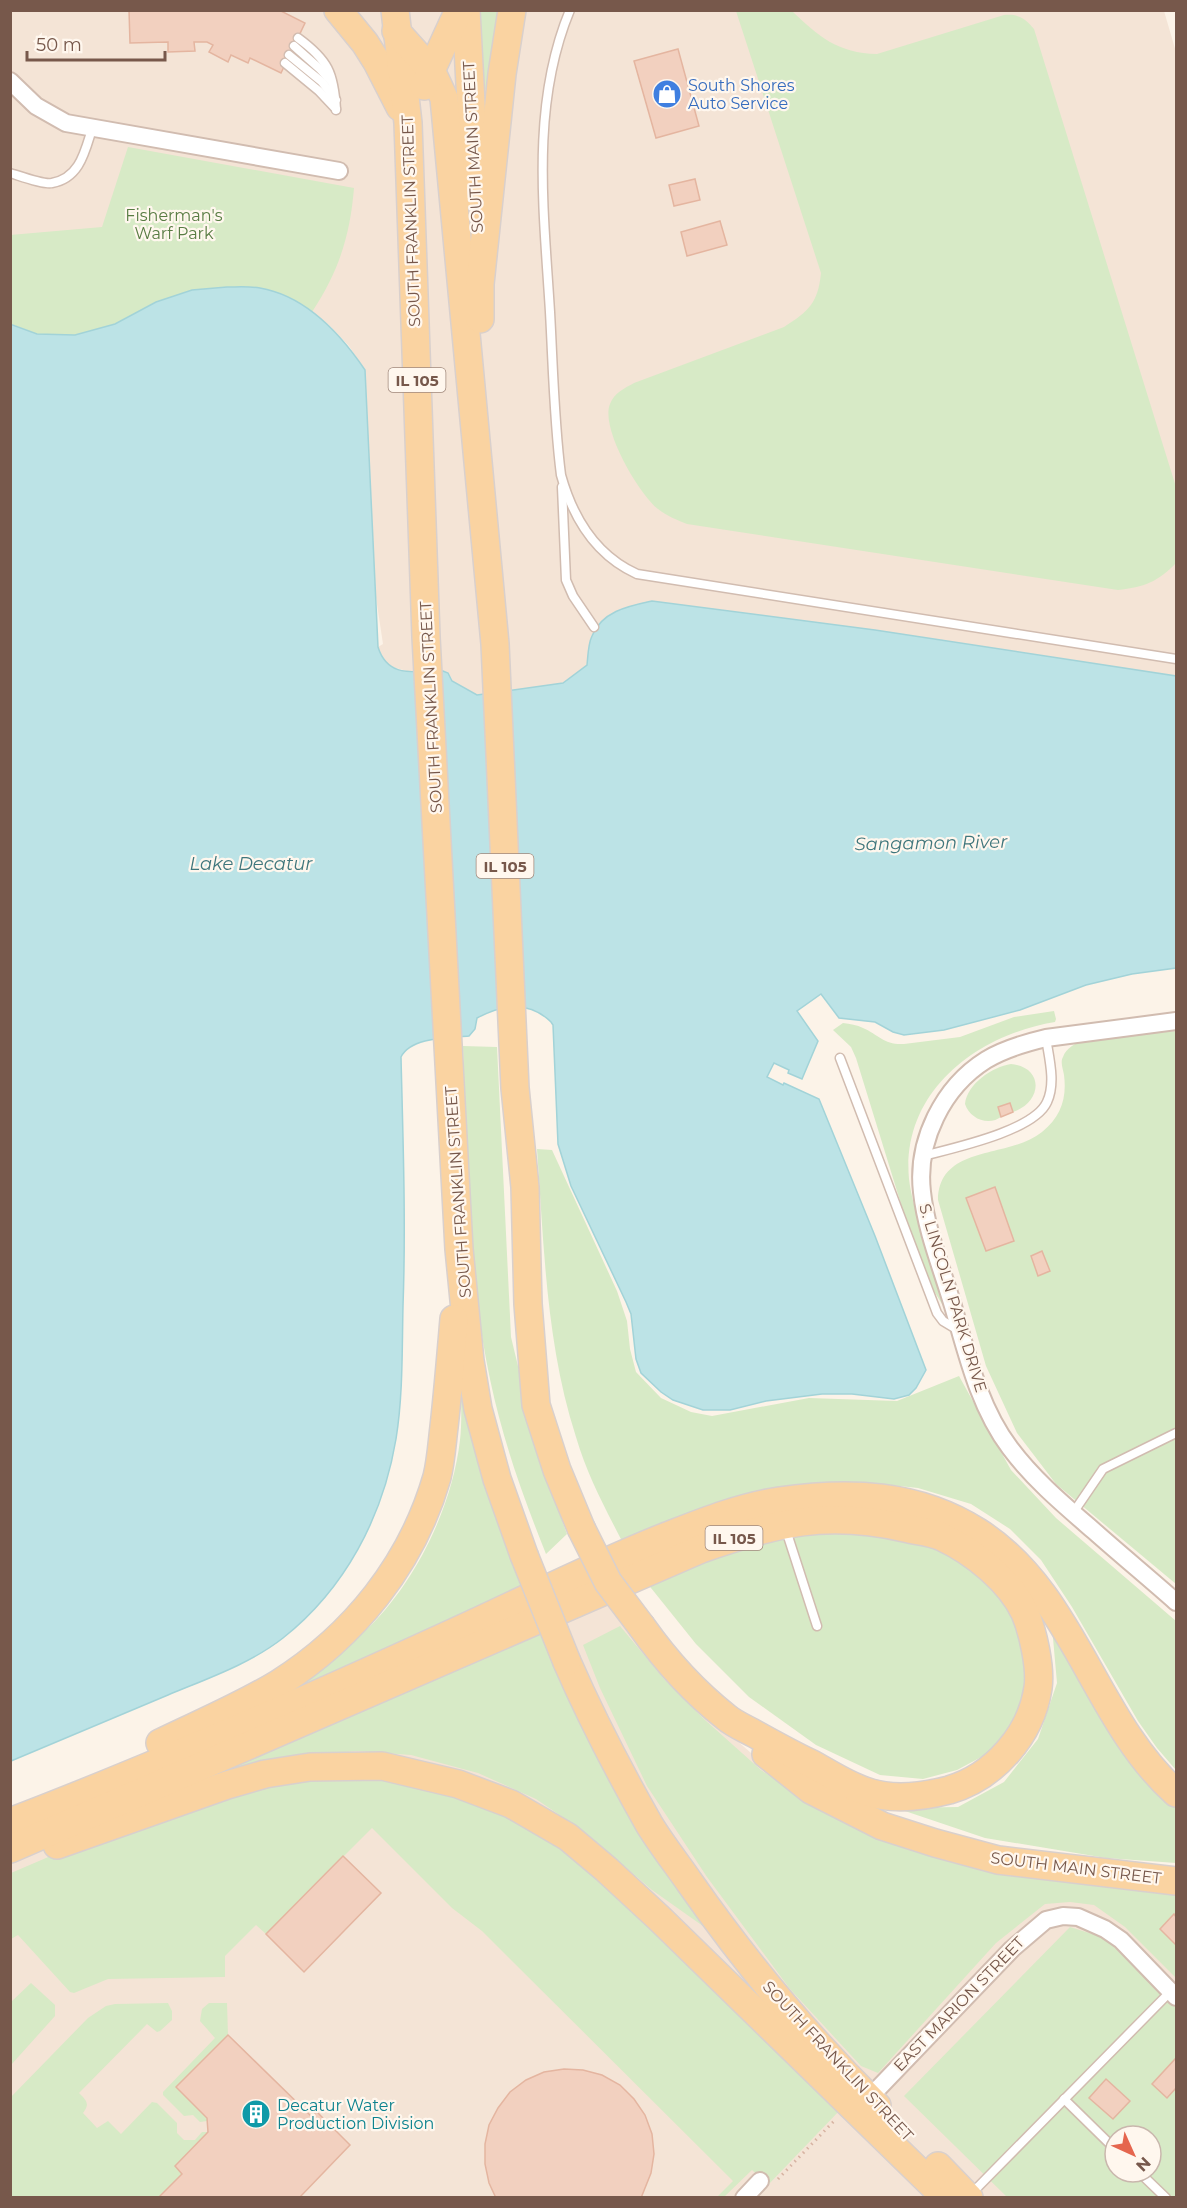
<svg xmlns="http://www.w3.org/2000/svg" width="1187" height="2208" font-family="Montserrat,sans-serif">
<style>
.residential{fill:#f4e4d6;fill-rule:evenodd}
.green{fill:#d7eac6;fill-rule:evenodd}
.water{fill:#bce3e6;stroke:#a2d3d8;stroke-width:1.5}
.building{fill:#f2d0bf;stroke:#e4b5a0;stroke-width:1.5}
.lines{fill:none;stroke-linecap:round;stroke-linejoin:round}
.service-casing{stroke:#d1bcb0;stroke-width:11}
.minor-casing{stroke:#d1bcb0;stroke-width:20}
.primary-casing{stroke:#d9d0cd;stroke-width:30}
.path{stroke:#d7b3a2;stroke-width:3;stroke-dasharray:1.5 4.5;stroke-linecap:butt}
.service{stroke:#fff;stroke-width:8}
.minor{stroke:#fff;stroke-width:16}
.primary{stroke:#fad3a1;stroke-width:27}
.primary-bridge-casing{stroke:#d9d0cd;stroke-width:30;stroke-linecap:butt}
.primary-bridge{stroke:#fad3a1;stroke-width:27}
.labels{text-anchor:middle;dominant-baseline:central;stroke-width:4.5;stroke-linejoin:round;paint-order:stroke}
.shield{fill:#fff7ee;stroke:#a0887c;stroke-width:1.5}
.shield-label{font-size:15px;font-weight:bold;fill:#77584b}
.shop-label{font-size:16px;fill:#366cbe;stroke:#fff7ee;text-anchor:start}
.street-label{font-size:16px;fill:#77584b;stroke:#fff7ee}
.park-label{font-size:16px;fill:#587c43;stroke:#fff7ee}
.culture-label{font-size:16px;fill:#0d838f;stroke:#fff7ee;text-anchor:start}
.water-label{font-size:18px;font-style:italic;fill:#3f767c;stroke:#fff7ee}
</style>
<rect width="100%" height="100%" fill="#fcf3e8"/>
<!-- residential -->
<g class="residential">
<polygon points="10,11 1164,11 1176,52 1176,676 875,630 652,601 609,615 599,624 591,637 587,665 563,683 477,695 452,681 451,677 443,671 407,671 388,666 382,659 378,647 383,644 375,591 365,370 349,346 328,324 286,297 260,288 227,287 192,290 156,302 115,324 11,324"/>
<path d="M611,1596l93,116 62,54 64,41 346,85v305h-1165l-1,-340zM1115,2136h36v36h-36z"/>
</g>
<!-- green -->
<g class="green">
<polygon points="478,11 504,11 491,97 483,86"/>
<path d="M736,11h56c27,26 46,42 85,43l127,-39c15,-1 21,3 30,14l142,458v76c-18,19 -32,24 -58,27l-431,-66c-10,-4 -20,-8 -29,-15 -19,-15 -58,-81 -48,-105 4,-11 15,-16 24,-21l150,-56c25,-16 34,-24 37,-54z"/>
<path d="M128,147l226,41c-4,48 -15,83 -42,124l-26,-15 -26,-9 -33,-1 -35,3 -36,12 -41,22 -40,11 -38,-1 -26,-10 -1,-89 92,-8z"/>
<path d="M1054,1011l2,8 -1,3c-79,13 -154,70 -146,157 2,17 7,33 12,49 8,25 16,49 24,74l-3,2 -8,-13 -29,-74 -49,-159 -5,-11 -18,-17 10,-7c7,1 14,2 20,5 16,7 21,17 41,16l56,-7 54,-20z"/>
<path d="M1176,1031v553l-120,-100 -39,-51 -31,-67 -48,-166c1,-56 71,-41 104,-68 19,-15 25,-34 22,-57 -1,-6 -4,-13 -1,-18 3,-9 13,-14 21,-17z"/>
<path d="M463,1046l34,1 14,290 30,125 26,72 -21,20c-18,-45 -35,-91 -47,-137 -32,-121 -32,-247 -36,-371z"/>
<path d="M1011,1064c33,3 32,38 2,48l-3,-9c-2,4 -5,10 -8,13 -13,11 -32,3 -37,-12 2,-20 27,-37 46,-40z"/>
<path d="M537,1149l15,1 65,141 10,30 3,28 6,23 25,26 30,14 21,4 97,-18 88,3 62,-25 52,94 45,48 120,103v149l-19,-22 -19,-27 -66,-114 -31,-47 -31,-31 -39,-25 -53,-16 -57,-6 -70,5 -167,58c-18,-35 -37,-70 -48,-108 -30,-93 -32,-191 -39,-288z"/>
<path d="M461,1389l63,200 -257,115c34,-22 66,-44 96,-71 51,-47 89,-124 97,-193 2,-17 1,-34 1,-51z"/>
<polygon points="819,1530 889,1531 954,1549 1001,1588 1024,1635 1028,1688 1011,1725 987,1754 957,1770 923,1779 880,1775 816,1745 749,1697 696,1644 647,1583 751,1542"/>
<polygon points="620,1626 664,1679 705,1720 761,1770 813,1804 1176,1890 1176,1978 1125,1927 1094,1905 1070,1902 1045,1904 996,1943 878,2073 861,2066 790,1989 707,1877 647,1786 600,1688 583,1645"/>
<polygon points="1052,1627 1163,1795 1176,1807 1176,1863 1106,1858 985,1838 896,1808 958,1807 1004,1782 1038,1739 1057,1683"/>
<polygon points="539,1628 717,1936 652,1890 586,1833 536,1799 478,1773 411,1755 358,1751 281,1757 215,1776 210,1769"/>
<polygon points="354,1774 463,1793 578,1855 840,2110 768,2185 752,2170 724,2197 717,2197 733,2181 482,1931 452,1908 372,1828 266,1934 256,1925 225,1956 225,1977 108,1979 74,1993 70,1992 18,1935 11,1939 11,1873 60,1852 250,1789"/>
<path d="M1070,1927l35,11 71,70v189h-169l-103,-101zM1115,2136h36v36h-36z"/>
<polygon points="31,1983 55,2005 55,2016 11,2065 11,2002"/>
<path d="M168,2003l4,8v9l-12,11 -3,1 -10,-8 -68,69c8,8 11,11 4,20l14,15 11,-7 13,13 31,-32 5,1 20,20v10l7,7h11l7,-8h6l-33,34 7,8 -24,23 -147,1v-101l77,-79 18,-12 9,-2z"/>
<polygon points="209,2003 227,2003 228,2035 176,2087 207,2118 207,2121 200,2122 193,2115 184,2116 163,2095 163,2092 215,2038 200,2021 202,2009"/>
</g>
<!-- water -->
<path class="water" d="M227,287c10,0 22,-1 33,1 46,8 80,45 105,82l13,277c10,32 37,24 65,24l5,2 4,8 25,14 86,-12 24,-18c1,-9 1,-21 5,-29 10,-25 37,-30 60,-35l223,29 301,46v292l-44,6 -46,11 -66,25 -76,20 -40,5 -11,-3 -18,-10 -36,-4 -18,-24 -24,17 21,30 -16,38 -14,-6 1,-3 -15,-7 -7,14 16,8 1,-2 35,16 56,137 51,134 -10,18 -7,7 -15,4 -42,-5h-30l-56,7 -36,9h-27l-30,-10 -12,-8 -20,-19 -5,-14 -5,-45 -5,-12 -55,-116 -13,-42 -5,-119 -2,-3c-22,-22 -48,-18 -74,-4l-2,11 -6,7c-21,2 -58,1 -68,21 2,83 5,166 2,249 -1,44 0,90 -7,133 -13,78 -51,150 -113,199 -33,26 -77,41 -115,57 -53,22 -105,44 -157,66l-1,-1437 27,10 38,1 40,-11 41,-22 36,-12z"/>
<!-- building -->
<g class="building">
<polygon points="129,10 279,10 305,23 281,73 250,58 248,63 231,55 228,62 209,52 213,45 207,42 194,42 195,51 168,52 168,42 130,43"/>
<polygon points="678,49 699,126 656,138 634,61"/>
<polygon points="695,179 700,200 674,206 669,185"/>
<polygon points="720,221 727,245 687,256 681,232"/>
<polygon points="1010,1103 1013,1112 1001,1117 998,1107"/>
<polygon points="995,1187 1014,1241 986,1251 966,1198"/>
<polygon points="1042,1251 1050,1271 1038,1276 1031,1256"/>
<polygon points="343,1856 381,1893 304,1972 266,1934"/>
<polygon points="1174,1914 1176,1917 1176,1945 1160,1929"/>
<polygon points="228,2035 312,2117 317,2112 350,2145 299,2198 158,2198 182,2174 175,2166 208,2132 207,2118 176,2087"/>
<polygon points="1176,2058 1176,2088 1167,2098 1152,2084"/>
<polygon points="564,2069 583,2070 602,2075 620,2085 634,2099 645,2115 652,2134 654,2154 651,2173 641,2198 496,2198 489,2183 485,2164 485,2144 489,2125 498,2108 510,2092 526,2080 544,2072"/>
<polygon points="1106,2079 1130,2101 1113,2119 1089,2098"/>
</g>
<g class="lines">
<!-- service casing -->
<g class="service-casing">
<g id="service">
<path d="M570,10c-40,96 -26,202 -20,302 3,54 4,109 11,163 12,43 34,80 76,99l539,85"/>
<path d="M298,38c30,22 36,35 38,72"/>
<polyline points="294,46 320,69 331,81"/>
<polyline points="289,55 322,82 336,100"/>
<polyline points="285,63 319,91 336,109"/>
<path d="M10,173c10,3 34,12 42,10 28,-5 33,-32 40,-54"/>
<polyline points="562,487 566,580 573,596 594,627"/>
<polyline points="840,1058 937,1313 943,1321 958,1330"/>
<path d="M923,1156c30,-8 111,-25 124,-54 9,-19 2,-44 -1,-64"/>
<polyline points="1073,1513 1103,1469 1176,1433"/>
<polyline points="785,1527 817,1626"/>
<polyline points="1064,2099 1115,2149"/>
<polyline points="1139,2172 1166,2198"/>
<polyline points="971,2194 1171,1991"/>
</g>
</g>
<!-- minor casing -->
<g class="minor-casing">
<g id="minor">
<polyline points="10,81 36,106 66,123 339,171"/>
<path d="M1176,1021l-130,17c-21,5 -42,11 -60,22 -43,27 -70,81 -64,132 4,38 20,77 31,114 14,48 26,101 57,142 24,32 54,57 84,83 27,24 55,47 82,71"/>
<polyline points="869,2098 1012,1949 1046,1920 1063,1916 1078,1917 1105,1929 1121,1940 1176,1997"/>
<polyline points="744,2198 760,2181"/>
</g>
</g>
<!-- primary casing -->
<g class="primary-casing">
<g id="primary">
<polyline points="338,10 365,43 377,62 400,107"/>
<polyline points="395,10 408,123 426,637 459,1249 470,1361 478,1409 497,1479 524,1555"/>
<polyline points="466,10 476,196"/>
<polyline points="396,31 431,70 444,98 495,644 515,1088 525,1187 528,1304 536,1405 557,1470 581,1528"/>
<polyline points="424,86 459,10"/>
<polyline points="480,319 480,284 502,74 512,10"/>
<path d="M567,1662c24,55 52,109 82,162 12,20 28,40 41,59 56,80 117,154 187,223"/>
<path d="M160,1743c39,-19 80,-36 118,-59 76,-48 134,-120 159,-207 4,-16 5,-34 7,-50 4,-36 7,-72 10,-108"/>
<polyline points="766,1754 811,1790 882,1826 935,1843 998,1860 1176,1881"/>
<path d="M10,1822c157,-60 310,-128 462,-198 65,-30 129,-62 195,-88 36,-14 73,-29 112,-35 70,-10 138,-8 199,31 96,61 116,188 198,261"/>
<polyline points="57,1845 227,1785 265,1774 310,1767 382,1766 458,1784 511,1804 568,1837 606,1869 659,1918 946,2198"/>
<path d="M10,1849l691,-300c74,-26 125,-39 204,-21 12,3 27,4 37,9 32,15 68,44 83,76 8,19 16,55 13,75 -7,47 -44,89 -89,102 -27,7 -57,11 -84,1 -19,-6 -38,-19 -55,-28 -19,-9 -37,-19 -55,-29 -9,-5 -21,-10 -29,-17 -33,-26 -60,-56 -84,-90"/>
<polyline points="938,2166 969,2198"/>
</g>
</g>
<!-- path -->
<polyline class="path" points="778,2179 836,2119"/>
<!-- service -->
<use href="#service" class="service"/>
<!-- minor -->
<use href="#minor" class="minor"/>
<!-- primary -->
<use href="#primary" class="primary"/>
<!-- primary-bridge casing -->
<g class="primary-bridge-casing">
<g id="primary-bridge">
<polyline points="581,1528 608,1582 642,1627"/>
<polyline points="524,1555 567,1662"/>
</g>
</g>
<!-- primary-bridge -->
<use href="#primary-bridge" class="primary-bridge"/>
</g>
<!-- icons -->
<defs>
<g id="shop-disc" transform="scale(1.5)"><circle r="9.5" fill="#3f7fe0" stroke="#fff7ee"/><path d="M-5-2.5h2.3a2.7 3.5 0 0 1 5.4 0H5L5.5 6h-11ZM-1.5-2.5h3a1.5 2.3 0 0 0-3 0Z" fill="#fff"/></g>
<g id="building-disc" transform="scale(1.5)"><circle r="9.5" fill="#0f9aa8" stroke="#fff7ee"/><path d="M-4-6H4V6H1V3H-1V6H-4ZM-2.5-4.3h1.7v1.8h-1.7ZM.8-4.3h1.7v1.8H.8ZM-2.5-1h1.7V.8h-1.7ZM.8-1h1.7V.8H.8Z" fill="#fff"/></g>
</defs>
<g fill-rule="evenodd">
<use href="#shop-disc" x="667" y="94"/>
<use href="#building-disc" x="256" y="2114"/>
</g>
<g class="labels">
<!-- shield labels -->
<g class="shield">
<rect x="388.5" y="368" width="57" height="24" rx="4.5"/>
<rect x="476.5" y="854" width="57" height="24" rx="4.5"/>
<rect x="705.5" y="1526" width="57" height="24" rx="4.5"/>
</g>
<g class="shield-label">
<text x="417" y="380">IL 105</text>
<text x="505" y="866">IL 105</text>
<text x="734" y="1538">IL 105</text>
</g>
<!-- shop labels -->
<g class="shop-label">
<text x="688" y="85">South Shores<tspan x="688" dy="18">Auto Service</tspan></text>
</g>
<!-- street labels -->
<g class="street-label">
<text transform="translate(473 147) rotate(-93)">SOUTH MAIN STREET</text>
<text transform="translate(411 221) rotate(-92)">SOUTH FRANKLIN STREET</text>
<text transform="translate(431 707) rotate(-93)">SOUTH FRANKLIN STREET</text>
<text transform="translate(458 1192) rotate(-94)">SOUTH FRANKLIN STREET</text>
<text transform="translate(953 1298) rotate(73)">S. LINCOLN PARK DRIVE</text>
<text transform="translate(1076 1868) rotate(7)">SOUTH MAIN STREET</text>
<text transform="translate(959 2004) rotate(-46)">EAST MARION STREET</text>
<text transform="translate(838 2061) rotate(47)">SOUTH FRANKLIN STREET</text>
</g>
<!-- park labels -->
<g class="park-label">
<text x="174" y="215">Fisherman's<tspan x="174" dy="18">Warf Park</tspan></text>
</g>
<!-- culture labels -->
<g class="culture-label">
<text x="277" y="2105">Decatur Water<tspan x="277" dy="18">Production Division</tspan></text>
</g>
<!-- water labels -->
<g class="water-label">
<text transform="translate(931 843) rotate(-1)">Sangamon River</text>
<text x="251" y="864">Lake Decatur</text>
</g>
</g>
<!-- border -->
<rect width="1187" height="2208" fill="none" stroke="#77584b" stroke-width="24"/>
<!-- north arrow -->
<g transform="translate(1133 2154) rotate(135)"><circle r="28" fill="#fff7ee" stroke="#c9b7ad" stroke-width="1.5"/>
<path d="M0-4.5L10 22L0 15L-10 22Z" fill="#e5664e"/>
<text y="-9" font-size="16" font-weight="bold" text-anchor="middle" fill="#77584b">N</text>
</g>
<!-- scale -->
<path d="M27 51v9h138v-9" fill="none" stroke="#77584b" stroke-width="3"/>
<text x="36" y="51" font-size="18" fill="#77584b" stroke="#fff7ee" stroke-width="4.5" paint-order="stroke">50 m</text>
</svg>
